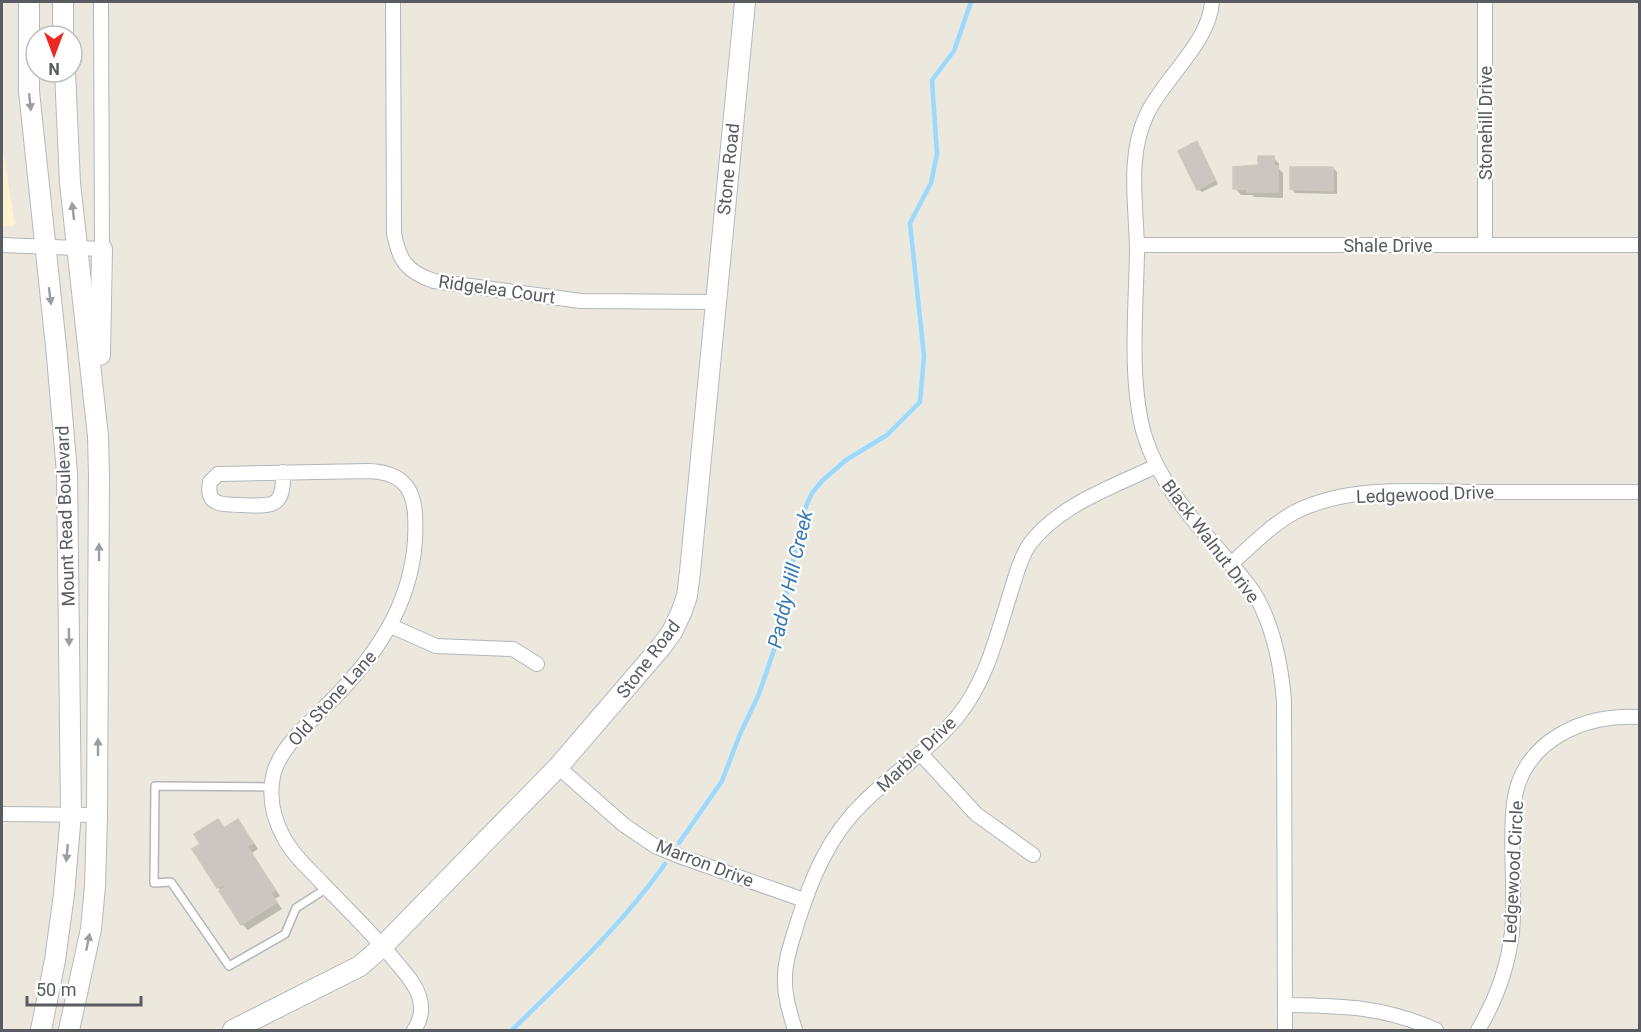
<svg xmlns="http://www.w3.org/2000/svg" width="1641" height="1032" font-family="Roboto,sans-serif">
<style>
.commercial{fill:#fff2d0}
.shadow{fill:#0003}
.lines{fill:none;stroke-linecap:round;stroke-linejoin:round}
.stream{stroke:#9bd9ff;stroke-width:4.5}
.building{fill:#cbc6c0;stroke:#d0c9bd;stroke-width:1.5}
.lane-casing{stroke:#b2b6ba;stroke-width:10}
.street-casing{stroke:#b2b6ba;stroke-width:16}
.secondary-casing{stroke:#b5b9bf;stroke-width:22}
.lane{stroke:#fff;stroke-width:7}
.street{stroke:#fff;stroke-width:14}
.secondary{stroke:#fff;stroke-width:20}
.oneway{fill:#9b9da0}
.labels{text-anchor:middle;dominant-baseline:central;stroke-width:4.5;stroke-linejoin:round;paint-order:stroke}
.street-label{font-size:18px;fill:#585c60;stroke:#fff}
.water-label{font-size:20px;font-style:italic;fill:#367ab4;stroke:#fff}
</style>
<rect width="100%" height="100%" fill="#ece8de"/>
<!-- commercial -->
<polygon class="commercial" points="2,144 15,226 2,226"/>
<!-- shadow -->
<g class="shadow">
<polygon points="1196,143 1200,147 1218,184 1202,192 1198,189"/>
<polygon points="1273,157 1279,164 1279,169 1283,173 1283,198 1254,197 1252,195 1241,195 1235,188"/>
<polygon points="1333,168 1337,172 1337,194 1295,193 1292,189"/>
<polygon points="218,821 225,828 237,821 243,827 258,849 252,853 280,896 275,899 282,909 248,930 242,924 218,887 202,844"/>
</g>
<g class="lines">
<!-- stream -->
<g class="stream">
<polyline points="679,843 722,781 740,734 759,694 776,644 803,513 812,493 822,481 846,460 887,435 920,402 924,356 910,223 931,183 937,154 932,80 954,51 971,2"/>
<path d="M512,1030c54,-53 109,-104 153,-166"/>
</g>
</g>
<!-- building -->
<g class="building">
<polygon points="1197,141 1215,180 1197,190 1178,151"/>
<polygon points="1258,156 1274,156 1274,166 1278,166 1278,192 1247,192 1247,189 1233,189 1233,167 1258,165"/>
<polygon points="1290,167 1333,167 1333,191 1290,189"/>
<polygon points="218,819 224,828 238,819 253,843 247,846 275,890 270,893 277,902 241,925 219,891 225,887 224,884 217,888 192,849 200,844 194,834"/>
</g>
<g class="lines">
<!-- lane casing -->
<g class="lane-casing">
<polyline id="lane" points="272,787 155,786 154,883 171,882 229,966 285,934 296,908 327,888"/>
</g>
<!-- street casing -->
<g class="street-casing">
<g id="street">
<path d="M393,2l1,231c5,28 13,39 40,48l147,20 134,1"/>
<path d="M1212,2c-3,41 -48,76 -65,112 -21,44 -10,92 -10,139 -1,56 -8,127 7,181 14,46 44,81 76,117 11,13 24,27 34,42 20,33 27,71 30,108l1,329"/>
<polyline points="1485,2 1485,244"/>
<polyline points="2,245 102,249 101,2"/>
<polyline points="1137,245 1640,245"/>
<path d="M283,472c1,37 -11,34 -42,33 -8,-1 -21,1 -28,-5 -5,-5 -4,-12 -3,-18l8,-8 150,-3c29,1 45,12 47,43 5,78 -34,138 -88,191 -19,19 -45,41 -53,67 -6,23 -1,46 10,66 9,17 25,31 38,45 25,26 51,51 74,79 9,11 19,21 23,34 4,12 2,24 -5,34"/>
<path d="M1231,564c20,-18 40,-39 64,-52 54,-27 122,-21 180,-20 55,0 110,0 165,0"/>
<polyline points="391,626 436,646 513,649 537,664"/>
<polyline points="921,754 976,814 1033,855"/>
<polyline points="558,767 624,825 655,846 682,857 804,900"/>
<polyline points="2,814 97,815"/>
<path d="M1285,1005c57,1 98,1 151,25"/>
<path d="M795,1030c-5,-17 -11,-35 -10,-53 0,-18 7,-36 12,-53 14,-45 32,-89 67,-122 30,-30 67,-53 94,-86 29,-36 39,-81 53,-125 5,-15 9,-33 18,-46 29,-40 84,-58 127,-79"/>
<path d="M1478,1030c18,-30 30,-63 34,-98 4,-43 -3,-86 2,-129 7,-61 69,-90 126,-86"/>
</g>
</g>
<!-- secondary casing -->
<g class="secondary-casing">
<g id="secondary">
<polyline points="29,2 29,91 57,356 67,473 71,814 64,894 55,960 41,1030"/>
<polyline points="63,2 63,36"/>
<polyline points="65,72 70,183 98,436 99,475 97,815 95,886 91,929 69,1030"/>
<polyline points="100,355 102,249"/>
<polyline points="233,1030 360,966 383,946 558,767 661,647 672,632 681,613 687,596 690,572 745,2"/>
</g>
</g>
<!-- lane -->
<use href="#lane" class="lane"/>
<!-- street -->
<use href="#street" class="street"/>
<!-- secondary -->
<use href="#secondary" class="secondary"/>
</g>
<!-- one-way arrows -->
<defs><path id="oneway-solid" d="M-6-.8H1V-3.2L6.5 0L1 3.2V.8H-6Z" transform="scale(1.5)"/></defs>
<g class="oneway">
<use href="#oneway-solid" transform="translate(30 102) rotate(84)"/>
<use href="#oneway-solid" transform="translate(73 211) rotate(-97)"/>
<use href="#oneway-solid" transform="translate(50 296) rotate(83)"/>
<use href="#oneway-solid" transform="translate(99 552) rotate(-90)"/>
<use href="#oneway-solid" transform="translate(69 637) rotate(89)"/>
<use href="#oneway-solid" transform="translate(98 747) rotate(-90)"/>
<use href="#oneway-solid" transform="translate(67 853) rotate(95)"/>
<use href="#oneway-solid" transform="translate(88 942) rotate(-78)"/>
</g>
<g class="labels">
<!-- street labels -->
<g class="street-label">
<text transform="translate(1485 123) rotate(-90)">Stonehill Drive</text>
<text transform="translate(728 169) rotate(-84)">Stone Road</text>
<text x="1388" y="245">Shale Drive</text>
<text transform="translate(497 289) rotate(8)">Ridgelea Court</text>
<text transform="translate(1425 494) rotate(-2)">Ledgewood Drive</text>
<text transform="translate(65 516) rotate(-92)">Mount Read Boulevard</text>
<text transform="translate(1211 541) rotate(53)">Black Walnut Drive</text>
<text transform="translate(648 659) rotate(-53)">Stone Road</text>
<text transform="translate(332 698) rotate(-48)">Old Stone Lane</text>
<text transform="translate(916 754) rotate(-43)">Marble Drive</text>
<text transform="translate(705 863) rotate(21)">Marron Drive</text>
<text transform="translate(1513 872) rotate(-87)">Ledgewood Circle</text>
</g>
<!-- water labels -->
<g class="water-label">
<text transform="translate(790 579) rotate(-77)">Paddy Hill Creek</text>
</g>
</g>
<!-- border -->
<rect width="1641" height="1032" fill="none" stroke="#585c60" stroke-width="6"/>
<!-- north arrow -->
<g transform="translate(54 54) rotate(180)"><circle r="28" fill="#ffffff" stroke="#bcbebf" stroke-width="1.5"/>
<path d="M0-4.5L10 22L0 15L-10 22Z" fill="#ef2621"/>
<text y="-9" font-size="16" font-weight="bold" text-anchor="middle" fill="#585c60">N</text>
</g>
<!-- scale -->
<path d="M27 996v9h114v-9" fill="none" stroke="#585c60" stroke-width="3"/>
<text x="36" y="996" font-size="18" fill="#585c60" stroke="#ffffff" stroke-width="4.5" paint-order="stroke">50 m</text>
</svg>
